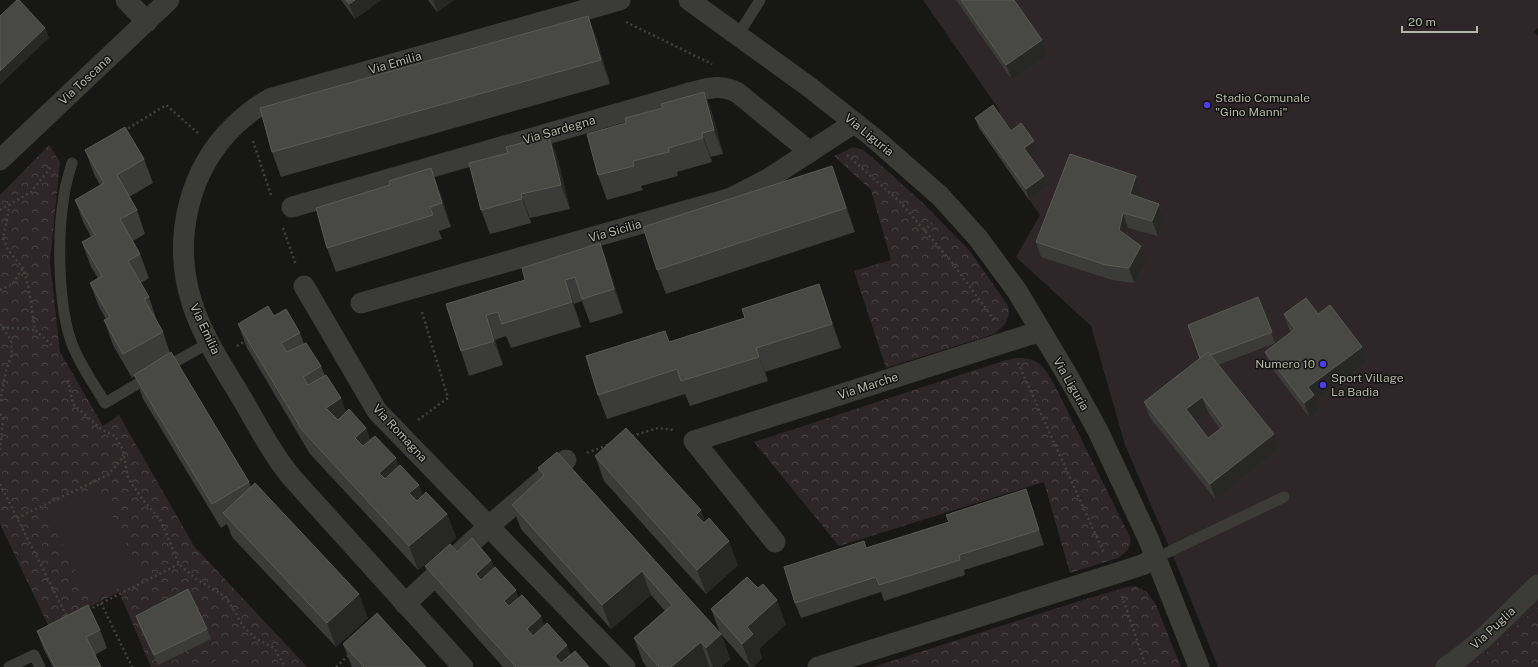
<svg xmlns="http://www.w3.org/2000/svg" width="1538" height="667" font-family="'Public Sans',sans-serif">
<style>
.park{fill:url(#park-crowns)}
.pitch{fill:#2f262a}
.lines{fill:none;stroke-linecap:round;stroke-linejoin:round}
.path{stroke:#42433d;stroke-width:2.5;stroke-dasharray:2 3;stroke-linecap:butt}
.service{stroke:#3b3c37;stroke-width:11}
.minor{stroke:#3b3c37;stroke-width:21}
.wall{fill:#3b3c39;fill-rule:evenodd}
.shaded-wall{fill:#272826}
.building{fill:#484945;stroke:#595b55;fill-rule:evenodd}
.poi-dot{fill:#4b3ee8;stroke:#121211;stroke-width:1.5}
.labels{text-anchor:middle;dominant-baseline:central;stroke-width:3;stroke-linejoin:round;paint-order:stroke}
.street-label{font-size:12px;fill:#b5b7a8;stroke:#121211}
.poi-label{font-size:12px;fill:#b5b7a8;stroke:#121211;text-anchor:start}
</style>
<defs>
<pattern id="park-crowns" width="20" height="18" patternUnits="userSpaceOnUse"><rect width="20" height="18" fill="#2f262a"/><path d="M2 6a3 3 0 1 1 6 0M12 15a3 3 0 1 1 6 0" fill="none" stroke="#4b4346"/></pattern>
</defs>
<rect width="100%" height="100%" fill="#171716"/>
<!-- park -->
<g class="park">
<polygon points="49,145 60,162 50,262 60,352 103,426 119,415 194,546 307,667 151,667 119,592 49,627 0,524 0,195"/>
<path d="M854,147l9,3 10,8 52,47 44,45 38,54c6,13 -3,22 -13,30l-108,34 -32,-97 37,-11 -20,-70 -37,-34z"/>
<path d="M1016,358c21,-1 27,7 37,24l77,155c2,10 -4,16 -12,21l-48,15 -26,-91 -205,64 -85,-104 249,-81z"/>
<polygon points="1136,586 1147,592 1156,605 1181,667 873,667 1079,601 1127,587"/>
<polygon points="1538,607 1538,667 1470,667 1473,664"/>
</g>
<!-- pitch -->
<g class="pitch">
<polygon points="923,0 1538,0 1538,28 1534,31 1538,36 1538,607 1470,667 1218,667 1176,563 1125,445 1091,326 1016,257 1040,215 979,128 997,115 1000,111"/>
<polygon points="97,486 143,576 91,602 46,512"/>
<polygon points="219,658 227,667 208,667"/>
</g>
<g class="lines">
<!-- path -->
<g class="path">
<polyline points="626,22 712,64"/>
<polyline points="124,131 166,105 198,133"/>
<polyline points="253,141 271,195"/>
<polyline points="847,155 900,202 950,260 995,321"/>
<polyline points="10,204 3,238 8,250 23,268 29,289 35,330 52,345"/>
<polyline points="0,210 31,192 51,167"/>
<polyline points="283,228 296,265"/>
<polyline points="924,231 932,223"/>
<polyline points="0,290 13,284 23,268"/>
<polyline points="0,324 11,340 12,354 6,371 0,403"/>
<polyline points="2,327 35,330"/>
<polyline points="237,346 247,340"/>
<polyline points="1018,363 1104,553"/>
<polyline points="68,380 73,404 101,429 115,436 123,450 128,478 142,499 160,519 179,564 196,579 226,597 243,626 255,638 274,648 285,667"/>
<polyline points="0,414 3,419 0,451"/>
<polyline points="418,420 448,398 421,309"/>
<polyline points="632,436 658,428 675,430"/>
<polyline points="587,453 610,444"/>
<polyline points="0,484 68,619"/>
<polyline points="17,518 108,475 124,456"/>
<polyline points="1122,596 1146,667"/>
<polyline points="101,603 132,667"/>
<polyline points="88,610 179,564"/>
<polyline points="336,667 350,654"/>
</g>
<!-- service -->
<g class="service">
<polyline points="738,35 760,0"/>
<path d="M72,163c-3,11 -7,22 -8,33 -7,40 -6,110 8,148 8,21 22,40 33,59l44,-26"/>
<polyline points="164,368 209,343"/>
<polyline points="1156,558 1284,497"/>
<polyline points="9,667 34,655 40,667"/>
</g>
<!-- minor -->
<g class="minor">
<polyline points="126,0 147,22"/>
<polyline points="689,0 808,86 874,138 940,196 978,238 1017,291 1069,378 1098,431 1148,538 1199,667"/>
<polyline points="0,160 169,0"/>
<path d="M292,207l394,-113c18,-5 34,-11 52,-1l72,59"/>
<polyline points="304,286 377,411 625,667"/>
<polyline points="361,303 731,198 768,179 854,123"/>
<polyline points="775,542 694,441 1041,331"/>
<polyline points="405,604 489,526 566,460"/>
<path d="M463,667l-169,-187c-20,-23 -35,-52 -50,-78 -19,-32 -41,-64 -52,-99 -20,-63 -4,-133 43,-178 12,-11 23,-20 37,-27l348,-98"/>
<polyline points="818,667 1114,574 1142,565 1156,558"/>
<path d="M1446,667c35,-23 62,-54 92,-82"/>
</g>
</g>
<!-- wall -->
<g class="wall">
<polygon points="341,0 381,0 355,19"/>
<polygon points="428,0 454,0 437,12"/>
<polygon points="956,0 1014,0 1042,40 1047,55 1012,80"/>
<polygon points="588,16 597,40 610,84 281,177 272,152"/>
<polygon points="704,92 713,116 723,154 711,157 712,162 677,172 678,176 641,186 643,190 607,200 598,175 626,123"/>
<polygon points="975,118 1011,131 1038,152 1030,157 1047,187 1029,200 979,128"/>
<polygon points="549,136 558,160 570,209 530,218 531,223 490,234 481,210 508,153"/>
<polygon points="85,150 144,159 153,183 129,197 137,210 145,234 133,241 140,254 149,278 141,283 149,297 157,321 163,332 170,353 249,482 251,487 368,618 336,647 232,537 227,524 221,528 143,399 135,376 132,378 113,345 104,320 106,319 99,307 90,283 98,278 91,267 82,242 91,237 84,224 75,200 100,185 94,174"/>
<polygon points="1136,176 1141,191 1139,197 1159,204 1164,219 1158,236 1128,228 1127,236 1147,261 1134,283 1112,280 1041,257 1036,242"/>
<polygon points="841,190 855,232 666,294 657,270"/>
<polygon points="440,192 451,227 439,231 442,239 336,272 327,248"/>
<polygon points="600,243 609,268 623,313 590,323 582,301 574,304 581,327 511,348 506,336 495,340 503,365 469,376 461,351 446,304 525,280"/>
<polygon points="819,284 828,309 841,348 765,372 768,381 690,406 685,394 607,419 598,395 665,331 669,342 745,318"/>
<path d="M1258,297l17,46 -57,22 61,84 -63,51 -66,-82 -6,-16 56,-44zM1208,412l12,17 -12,9 -13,-17z"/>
<polygon points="1284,314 1318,314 1362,347 1367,362 1316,401 1320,410 1310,418 1271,367 1265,352 1291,332 1289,329"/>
<polygon points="274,316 300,333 304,344 321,366 325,376 346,412 366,428 370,440 419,485 422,495 447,514 456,538 418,570 310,454 247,348 238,324"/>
<polygon points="595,456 706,521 738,565 706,594 604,481"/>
<polygon points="538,468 721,634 730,659 721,667 710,667 709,666 709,667 647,667 643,662 634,638 665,611 651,595 611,629 521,529 512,505 541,478"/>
<polygon points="1026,489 1031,505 1044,545 964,570 965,575 884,601 881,592 801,618 795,603 864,541 866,548 949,522"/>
<polygon points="457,552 491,560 494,568 518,598 571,655 589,667 503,667 434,590 425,566"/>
<polygon points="711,609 786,624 759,649 762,658 753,667 750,667 720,633"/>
<polygon points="136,616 207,629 211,639 158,665 139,626"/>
<polygon points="100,630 107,648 95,655 101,667 53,667 44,650 37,631"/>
<polygon points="343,644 426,667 352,667"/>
</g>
<!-- shaded-wall -->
<g class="shaded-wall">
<polygon points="355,0 381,0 355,19 349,4"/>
<polygon points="433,0 454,0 437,12"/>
<polygon points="588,16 597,40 610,84 601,60"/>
<polygon points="45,28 49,38 0,85 0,71"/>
<polygon points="1042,40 1047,55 1012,80 1006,65"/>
<polygon points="704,92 713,116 723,154 714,130"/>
<polygon points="702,133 711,157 712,162 703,138"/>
<polygon points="549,136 558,160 570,209 561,185"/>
<polygon points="1034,141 1038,152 1028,159 1024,148"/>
<polygon points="832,166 841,190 855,232 846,208"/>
<polygon points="431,168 440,192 451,227 442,203"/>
<polygon points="1044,176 1047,187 1029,200 1026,189"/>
<polygon points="1136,176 1141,191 1136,209 1130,194"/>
<polygon points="521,194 530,218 531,223 522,199"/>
<polygon points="1159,204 1164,219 1158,236 1152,221"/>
<polygon points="1123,213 1128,228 1124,245 1119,230"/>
<polygon points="600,243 609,268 623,313 614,289"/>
<polygon points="1141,246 1147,261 1134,283 1129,268"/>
<polygon points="565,280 574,304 581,327 572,302"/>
<polygon points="819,284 828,309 841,348 832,324"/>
<polygon points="486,315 495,340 503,365 494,341"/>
<polygon points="1362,347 1367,362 1316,401 1320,410 1310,418 1304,403 1308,387"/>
<polygon points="756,348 765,372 768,381 759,357"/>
<polygon points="1202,397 1208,412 1191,424 1186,409"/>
<polygon points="341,398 350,422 335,432 326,408"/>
<polygon points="366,428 375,452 364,462 355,438"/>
<polygon points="1274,434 1279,449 1216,500 1210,484"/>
<polygon points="396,458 405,483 388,498 379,473"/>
<polygon points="419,485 427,509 418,517 409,493"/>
<polygon points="701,510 710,534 696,515"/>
<polygon points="447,514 456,538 418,570 409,546"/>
<polygon points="729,541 738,565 706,594 697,570"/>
<polygon points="491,560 500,584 485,598 476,574"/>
<polygon points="642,571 651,595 611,629 602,605"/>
<polygon points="516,590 524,614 513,625 504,601"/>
<polygon points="359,594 368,618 336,647 327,623"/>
<polygon points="777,600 786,624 759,649 762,658 753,667 751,667 742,644 747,627"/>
<polygon points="541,616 549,640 535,653 527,629"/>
<polygon points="721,634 730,659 721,667 713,667 706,648"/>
<polygon points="701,642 709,666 709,667 671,667"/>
<polygon points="567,645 575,667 559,667 555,656"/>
</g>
<!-- building -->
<g class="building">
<polygon points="17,0 19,0 45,28 0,71 0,16"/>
<polygon points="346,0 355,0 349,4"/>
<polygon points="961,0 1014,0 1042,40 1006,65"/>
<polygon points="588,16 601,60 272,152 260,108"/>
<polygon points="704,92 714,130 702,133 703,138 668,148 669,152 633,161 634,166 598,175 587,134 626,123 625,118 663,108 661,104"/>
<polygon points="993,105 1011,131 1021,123 1034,141 1024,148 1044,176 1026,189 975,118"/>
<polygon points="125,127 144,159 117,175 137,210 120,219 140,254 128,261 149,297 144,299 163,332 123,354 104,320 110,317 90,283 102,276 82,242 95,235 75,200 104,183 85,150"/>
<polygon points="549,136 561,185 521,194 522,199 481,210 469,163 508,153 506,147"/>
<polygon points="1070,154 1136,176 1130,194 1159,204 1152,221 1123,213 1119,230 1141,246 1129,268 1106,265 1036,242"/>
<polygon points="832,166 846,208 657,270 643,227"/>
<polygon points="431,168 442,203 430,207 433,215 327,248 316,208 390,185 389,181"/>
<polygon points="600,243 614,289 582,299 575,277 565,280 572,302 502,324 498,312 486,315 494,341 461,351 446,304 525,280 522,268"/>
<polygon points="819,284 832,324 756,348 759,357 681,381 677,369 598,395 586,356 665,331 669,342 745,318 742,309"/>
<polygon points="1258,297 1272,332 1211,355 1208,352 1200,358 1188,325"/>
<polygon points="1306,298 1318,314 1330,305 1362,347 1308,387 1314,395 1304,403 1265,352 1295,329 1284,314"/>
<polygon points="268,306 274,316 286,309 300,333 281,343 287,352 306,343 321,366 303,377 308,385 326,375 341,398 326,408 338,420 349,409 366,428 355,438 363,446 375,436 396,458 379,473 385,479 400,465 419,485 409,493 417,501 426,492 447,514 409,546 302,430 238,324"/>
<polygon points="171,352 249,482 212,504 134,375"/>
<path d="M1208,352l66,82 -64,50 -66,-82zM1202,397l22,29 -16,12 -22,-29z"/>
<polygon points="626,428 701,510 696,515 704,523 709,518 729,541 697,570 595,456"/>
<polygon points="557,452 721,634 706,648 701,642 671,667 659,667 634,638 672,605 642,571 602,605 512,505 544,475 538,468"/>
<polygon points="255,483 359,594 327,623 223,513"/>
<polygon points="1026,489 1039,530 959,555 960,560 879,585 876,577 795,603 784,567 864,541 866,548 949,522 946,515"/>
<polygon points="472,538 491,560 476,574 481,580 495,567 516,590 504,601 509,606 522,595 541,616 527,629 533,636 547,623 567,645 555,656 561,663 575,651 589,667 516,667 425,566 450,544 457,552"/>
<polygon points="747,577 758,588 763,584 777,600 747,627 753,634 742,644 711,609"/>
<polygon points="188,589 207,629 154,655 136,616"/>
<polygon points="88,605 100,630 86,637 101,667 55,667 37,631"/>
<polygon points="377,613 426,667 364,667 343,644"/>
</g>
<!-- markers -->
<g class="poi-dot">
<circle cx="1207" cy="105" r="4"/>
<circle cx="1323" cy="364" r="4"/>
<circle cx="1323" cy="385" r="4"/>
</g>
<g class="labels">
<!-- street labels -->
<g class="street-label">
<text transform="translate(395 63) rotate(-16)">Via Emilia</text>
<text transform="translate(85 80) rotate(-43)">Via Toscana</text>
<text transform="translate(559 130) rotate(-16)">Via Sardegna</text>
<text transform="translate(869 135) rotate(39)">Via Liguria</text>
<text transform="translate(615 231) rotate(-16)">Via Sicilia</text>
<text transform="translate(205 329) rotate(65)">Via Emilia</text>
<text transform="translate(1071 384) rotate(60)">Via Liguria</text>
<text transform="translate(868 386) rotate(-18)">Via Marche</text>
<text transform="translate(400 433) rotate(47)">Via Romagna</text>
<text transform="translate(1493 628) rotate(-43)">Via Puglia</text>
</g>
<!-- poi labels -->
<g class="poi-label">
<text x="1215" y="98">Stadio Comunale<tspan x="1215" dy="14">"Gino Manni"</tspan></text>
<text x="1315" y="364" text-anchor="end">Numero 10</text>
<text x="1331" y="378">Sport Village<tspan x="1331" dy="14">La Badia</tspan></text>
</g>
</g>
<!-- scale -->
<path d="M1402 26v6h75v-6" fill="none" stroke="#b5b7a8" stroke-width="2"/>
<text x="1408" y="26" font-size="12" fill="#b5b7a8" stroke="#121211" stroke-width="3" paint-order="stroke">20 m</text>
</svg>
